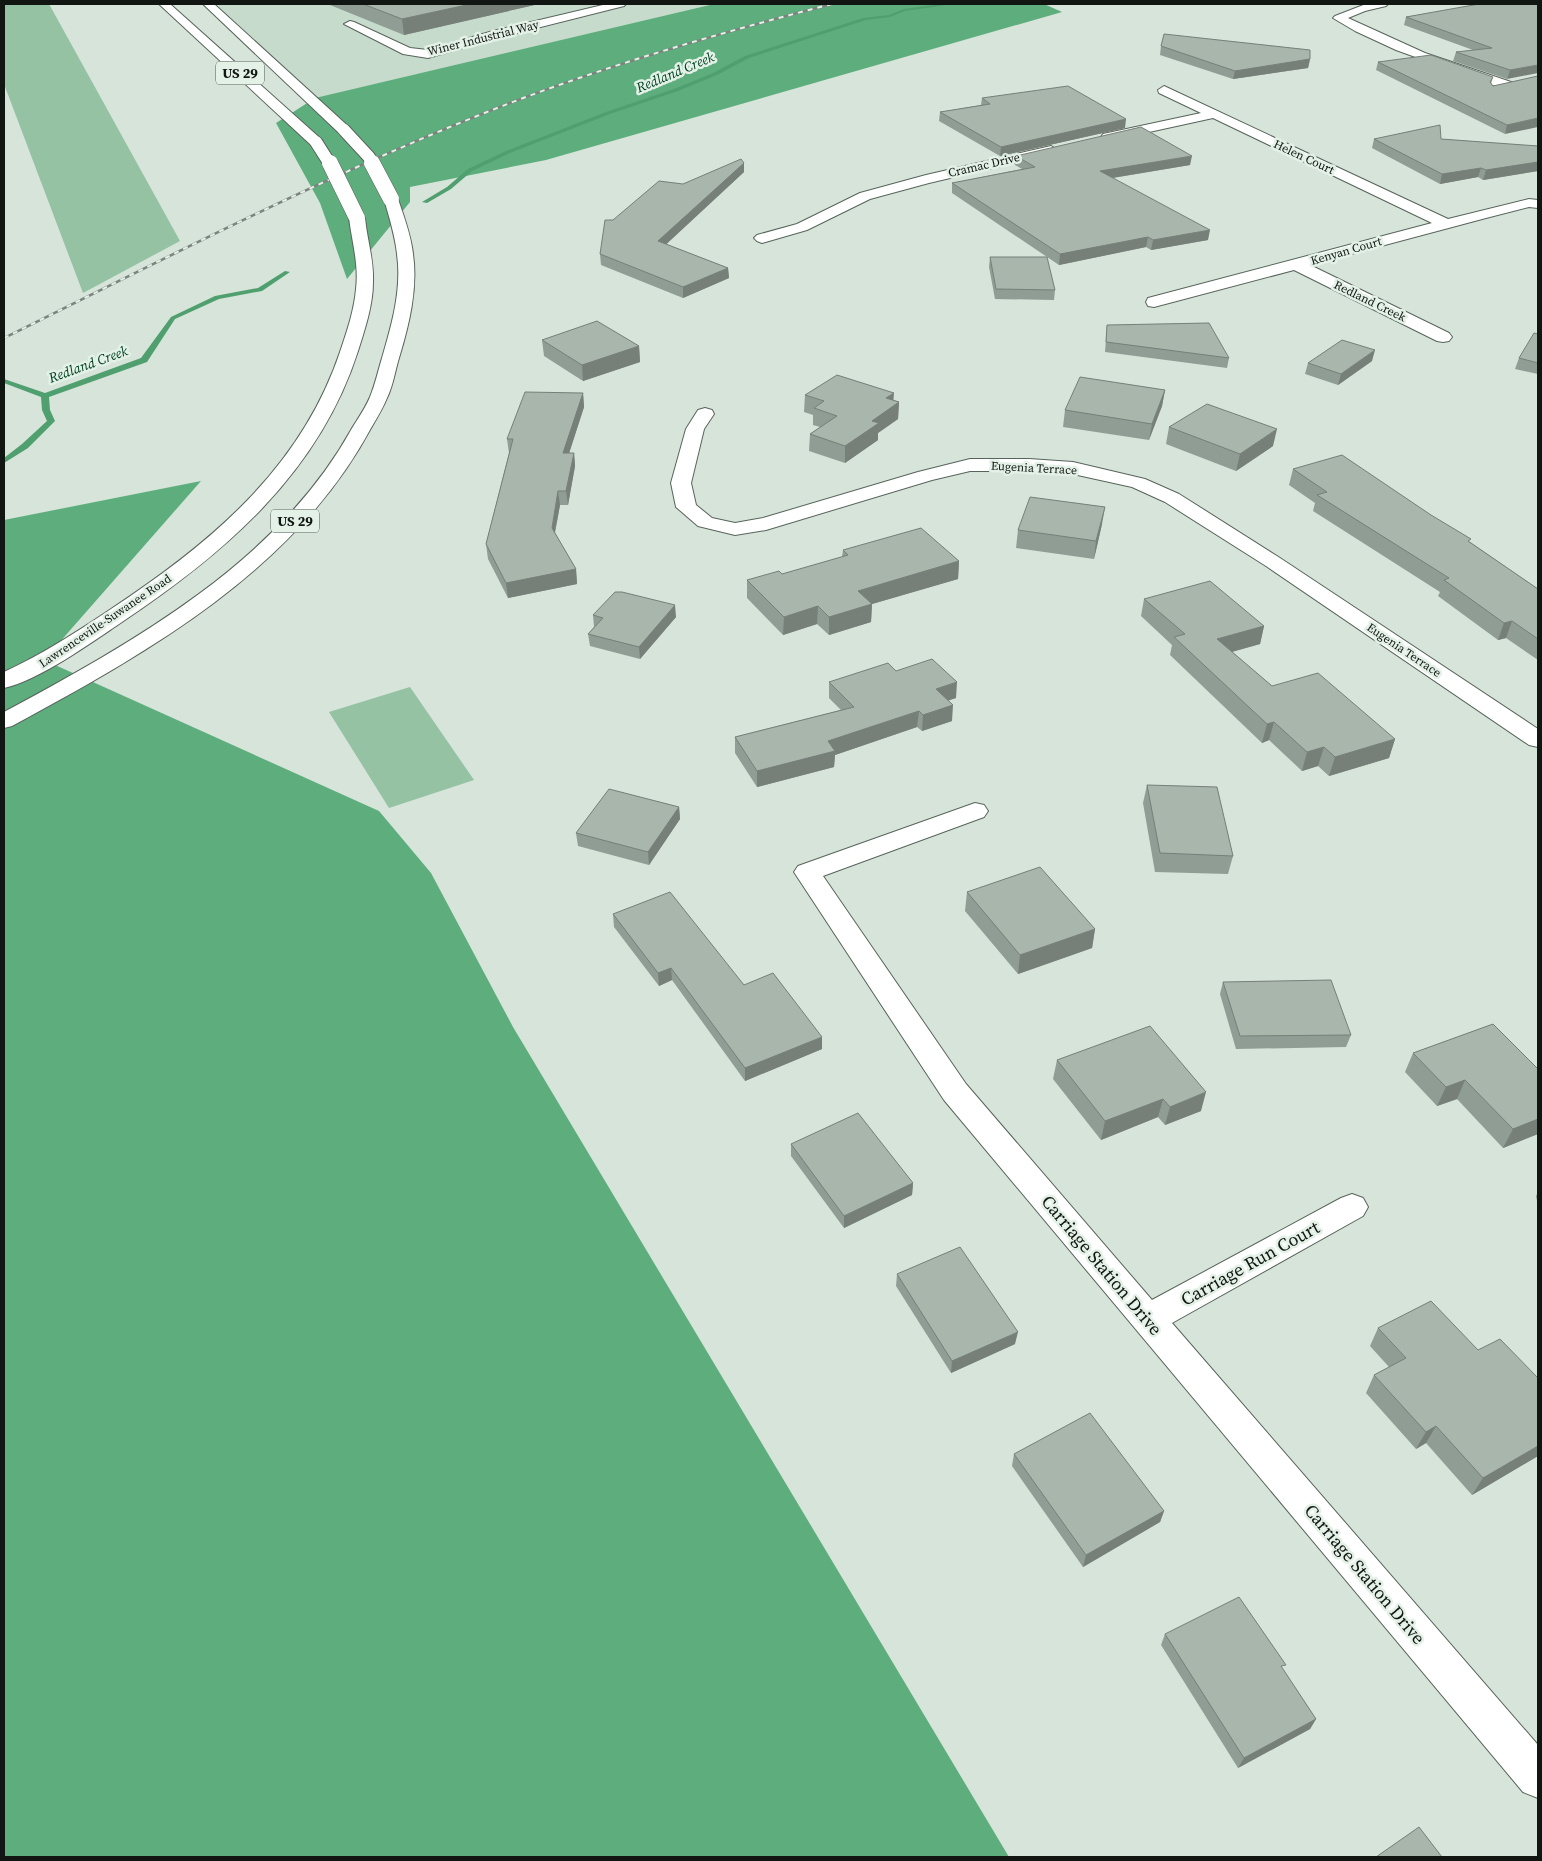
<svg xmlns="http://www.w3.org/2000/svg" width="1542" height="1861" font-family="'Source Serif 4',serif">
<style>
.built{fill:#c6dbcc}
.green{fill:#94c2a3}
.forest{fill:#5eae7d}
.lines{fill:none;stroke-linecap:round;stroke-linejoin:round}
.stream{fill:#4f9f6f;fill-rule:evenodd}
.minor-casing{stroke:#57645b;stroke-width:2}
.major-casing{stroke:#57645b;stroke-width:2}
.minor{fill:#fff;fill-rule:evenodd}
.major{fill:#fff;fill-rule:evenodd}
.rail-casing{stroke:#7b847e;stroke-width:2.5}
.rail{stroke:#e3f1e7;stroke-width:2;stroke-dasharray:5;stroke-linecap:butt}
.major-bridge-far1-casing{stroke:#57645b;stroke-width:14;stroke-linecap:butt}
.major-bridge-casing{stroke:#57645b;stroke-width:17;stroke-linecap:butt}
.major-bridge-far1{stroke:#fff;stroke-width:12}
.major-bridge{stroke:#fff;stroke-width:16}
.wall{fill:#909d94}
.shaded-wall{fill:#767f78}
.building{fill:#a8b6ac;stroke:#767f78}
.labels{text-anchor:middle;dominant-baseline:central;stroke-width:5;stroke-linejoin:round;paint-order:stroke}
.far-street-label{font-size:12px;fill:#121613;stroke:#e3f1e7}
.far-water-label{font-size:14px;font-style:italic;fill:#004121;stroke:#e3f1e7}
.shield{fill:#e3f1e7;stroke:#515853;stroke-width:1}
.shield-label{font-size:14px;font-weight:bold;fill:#121613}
.near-street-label{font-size:18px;fill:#121613;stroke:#e3f1e7}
</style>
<rect width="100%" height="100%" fill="#d6e4da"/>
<!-- built -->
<polygon class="built" points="202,4 714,4 315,98"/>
<!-- green -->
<g class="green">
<polygon points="4,4 49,4 180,241 83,293 4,84"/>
<polygon points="410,687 474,780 389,808 329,712"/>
</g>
<!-- forest -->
<g class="forest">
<polygon points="714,4 1044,4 1062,12 546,160 410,187 410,202 347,279 320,203 276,123 315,98"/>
<polygon points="201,481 44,660 379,811 431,873 513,1027 1009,1857 4,1857 4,520"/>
</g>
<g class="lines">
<!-- stream -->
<g class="stream">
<polygon points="942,4 953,4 905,11 890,17 866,20 749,58 717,75 678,91 610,114 510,153 472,171 451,189 427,203 422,202 447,187 468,169 506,151 606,112 674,89 713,73 745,56 863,18 889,15 904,9"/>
<polygon points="285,271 290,272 262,291 219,299 175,319 147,362 49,397 50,410 55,421 28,448 4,463 4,458 22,444 47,421 42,410 41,397 4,383 4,379 45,393 141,358 171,317 215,296 258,288"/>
</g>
<!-- minor casing -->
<g class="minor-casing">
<g id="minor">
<polygon points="607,4 626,4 624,6 501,37 428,58 403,54 344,24 350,21 354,22 410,48 428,50 493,31"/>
<polygon points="1366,4 1388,4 1386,6 1365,11 1348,18 1425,53 1511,82 1512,85 1511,88 1501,88 1396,50 1355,31 1333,18 1335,16"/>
<polygon points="1164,86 1448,219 1529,199 1538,200 1538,208 1529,207 1486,218 1310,265 1449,333 1452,337 1449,341 1443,342 1437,341 1294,270 1154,307 1148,306 1146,302 1148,298 1432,223 1213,118 1108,141 1103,140 1101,137 1103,134 1201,113 1159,93 1158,90"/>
<polygon points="1051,146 1058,150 1056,153 929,183 870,199 807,230 762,243 757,241 754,238 757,235 797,224 860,193 926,175"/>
<polygon points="705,408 712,410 714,414 704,429 691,483 696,505 712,518 735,523 763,518 918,472 970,459 1029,459 1073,462 1145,479 1179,494 1280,558 1538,729 1538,747 1529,745 1266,566 1165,502 1132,487 1073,474 1029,471 970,471 932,480 766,530 735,535 698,526 676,507 671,483 686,429 698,410"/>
<polygon points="975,803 984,805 988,811 984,817 823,876 966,1084 1152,1300 1341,1198 1352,1194 1363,1198 1368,1207 1363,1216 1172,1323 1538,1745 1538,1798 1523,1792 944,1100 794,872 798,866"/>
</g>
</g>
<!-- major casing -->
<g class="major-casing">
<g id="major">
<polygon points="159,4 170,4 321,139 323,142 321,145 311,145"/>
<polygon points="203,4 214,4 349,127 351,130 349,133 339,133"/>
<path d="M391,195l5,1 2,3c6,18 13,36 15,55 5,35 -4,71 -14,104 -4,13 -6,28 -12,40 -4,10 -10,20 -16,30 -76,142 -222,224 -359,298l-8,2v-16c128,-69 274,-150 347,-282 6,-10 14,-21 19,-33 5,-12 8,-26 12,-39 10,-34 20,-69 15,-104 -2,-19 -8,-37 -13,-55l2,-3z"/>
<path d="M357,213l5,2 3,3c2,21 9,42 8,64 0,23 -8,47 -15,69 -39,122 -133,202 -236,271 -30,20 -84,59 -118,66v-16c37,-17 73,-40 107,-63 100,-66 190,-141 229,-257 7,-21 14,-41 16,-63 3,-24 -4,-47 -7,-71l3,-3z"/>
</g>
</g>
<!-- minor -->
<use href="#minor" class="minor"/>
<!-- major -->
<use href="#major" class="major"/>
<!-- rail casing -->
<g class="rail-casing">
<path id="rail" d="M4,338c166,-82 332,-168 506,-235 105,-40 213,-71 322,-99"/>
</g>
<!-- rail -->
<use href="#rail" class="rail"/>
<!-- major-bridge-far1 casing -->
<g class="major-bridge-far1-casing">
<g id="major-bridge-far1">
<polyline points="344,130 369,157 373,164"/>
<polyline points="316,142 330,164"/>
</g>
</g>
<!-- major-bridge casing -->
<g class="major-bridge-casing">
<g id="major-bridge">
<polyline points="330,163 357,218"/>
<polyline points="372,163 391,199"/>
</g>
</g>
<!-- major-bridge-far1 -->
<use href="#major-bridge-far1" class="major-bridge-far1"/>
<!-- major-bridge -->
<use href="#major-bridge" class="major-bridge"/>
</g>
<!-- wall -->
<g class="wall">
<polygon points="330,4 539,4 404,35 330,5"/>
<polygon points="1470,4 1538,4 1507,79 1453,61 1456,52 1473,50 1404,25 1406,17 1470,6"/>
<polygon points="1161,46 1310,59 1308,68 1233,79 1160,55"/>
<polygon points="1378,62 1493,77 1491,84 1493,86 1538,76 1505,134 1376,70"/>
<polygon points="982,98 1125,128 1000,156 939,121 940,112 981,105"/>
<polygon points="1374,139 1441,139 1538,146 1538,171 1483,180 1478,177 1440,184 1372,148"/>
<polygon points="1016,156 1190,165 1113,178 1208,240 1151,250 1146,247 1059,265 952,193 952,183 1022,169 1015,165"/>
<polygon points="744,163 744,172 666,244 728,268 729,278 683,298 601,265 600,254 613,220 683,184"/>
<polygon points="990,257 1055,290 1054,300 995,299 989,267"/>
<polygon points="1107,325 1229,358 1227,368 1105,352"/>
<polygon points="1538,334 1538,374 1515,369 1519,358"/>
<polygon points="542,340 639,346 640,362 583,381 544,356"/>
<polygon points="1372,361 1338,385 1305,374 1308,363"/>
<polygon points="1165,390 1162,406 1149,440 1063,427 1065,410"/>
<polygon points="583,393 584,407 569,453 574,453 575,466 568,505 560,505 555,533 576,569 577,584 508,598 488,559 486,544 509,453 507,439"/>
<polygon points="805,395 893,400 899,402 898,419 878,433 878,440 845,463 809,451 810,434 820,427 813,425 813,415 804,412"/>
<polygon points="1169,427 1273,446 1236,471 1166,444"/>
<polygon points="1293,469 1470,542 1538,589 1538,660 1506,638 1498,640 1438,596 1440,592 1313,511 1315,503 1289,485"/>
<polygon points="1102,524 1094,559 1016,548 1018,530"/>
<polygon points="843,550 959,561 958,579 872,604 871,622 829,635 817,624 783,635 747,598 747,580 782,574 842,557"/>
<polygon points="1144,599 1264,626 1260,644 1232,652 1272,686 1395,739 1389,758 1329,776 1318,766 1302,771 1269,740 1262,743 1170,655 1172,645 1141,616"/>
<polygon points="593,615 676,617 640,659 590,646 588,634 594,627"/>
<polygon points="896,671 956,698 949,700 952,721 922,731 917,727 835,755 834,767 757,787 735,753 735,737 841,710 829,698 829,682"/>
<polygon points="1147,785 1233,856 1228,874 1155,872 1143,803"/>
<polygon points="679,807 680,819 649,865 578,846 576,833"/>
<polygon points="967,892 1095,929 1092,948 1018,974 965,911"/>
<polygon points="613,914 744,985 822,1049 745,1081 672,980 659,986 614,927"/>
<polygon points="1223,982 1351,1035 1346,1047 1236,1049 1220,994"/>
<polygon points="1493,1024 1538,1134 1503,1148 1457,1099 1437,1106 1405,1072 1413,1053"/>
<polygon points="1057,1060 1201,1111 1165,1125 1158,1117 1101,1140 1053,1079"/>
<polygon points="791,1144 913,1183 912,1195 844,1228 791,1156"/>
<polygon points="1538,1192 1538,1206 1536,1196"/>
<polygon points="897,1274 1015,1344 951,1373 896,1286"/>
<polygon points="1378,1328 1478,1350 1538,1378 1538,1456 1472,1495 1426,1443 1416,1449 1366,1393 1374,1375 1389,1367 1370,1346"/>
<polygon points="1014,1454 1164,1511 1160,1522 1083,1567 1012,1466"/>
<polygon points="1165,1634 1283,1670 1316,1719 1310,1729 1238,1768 1161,1645"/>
</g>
<!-- shaded-wall -->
<g class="shaded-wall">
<polygon points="471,4 539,4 404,35 402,19"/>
<polygon points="1310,59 1308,68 1233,79 1235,71"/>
<polygon points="1538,65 1538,73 1507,79 1510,70"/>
<polygon points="1538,118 1538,127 1505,134 1507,125"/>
<polygon points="1126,119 1125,128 1000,156 1001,147"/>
<polygon points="1192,156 1190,165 1099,180 1100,171"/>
<polygon points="1538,162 1538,171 1483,180 1486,170"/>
<polygon points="744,163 744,172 659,251 658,241"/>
<polygon points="1481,168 1478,177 1440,184 1442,174"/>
<polygon points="1210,230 1208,240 1151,250 1153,240"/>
<polygon points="1148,237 1146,247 1059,265 1060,254"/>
<polygon points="728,268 729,278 683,298 683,287"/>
<polygon points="639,346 640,362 583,381 582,365"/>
<polygon points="1375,350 1372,361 1338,385 1341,374"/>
<polygon points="1165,390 1162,406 1149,440 1152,424"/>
<polygon points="583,393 584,407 565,466 563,453"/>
<polygon points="894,393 893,406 899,402 898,419 878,433 878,440 845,463 845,446 872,421 886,398"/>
<polygon points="1277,429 1273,446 1236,471 1240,454"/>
<polygon points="574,453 575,466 568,505 566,491"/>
<polygon points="558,491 560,505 553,542 552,528"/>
<polygon points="1105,507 1102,524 1094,559 1096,541"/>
<polygon points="959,561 958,579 872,604 871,622 829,635 829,617 858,591"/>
<polygon points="576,569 577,584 508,598 506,583"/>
<polygon points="675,605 676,617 640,659 639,647"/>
<polygon points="818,606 817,624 783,635 784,617"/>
<polygon points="1512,621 1506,638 1498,640 1504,623"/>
<polygon points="1264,626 1260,644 1213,657 1217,639"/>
<polygon points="957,682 956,698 935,705 936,689"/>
<polygon points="953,705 952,721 922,731 923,715"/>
<polygon points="919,711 917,727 835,755 834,767 757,787 757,771 828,741"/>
<polygon points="1274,722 1269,740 1262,743 1267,724"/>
<polygon points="1395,739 1389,758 1329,776 1335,757"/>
<polygon points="1324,747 1318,766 1302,771 1307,752"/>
<polygon points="679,807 680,819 649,865 648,852"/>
<polygon points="1095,929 1092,948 1018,974 1020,955"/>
<polygon points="671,968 672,980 659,986 658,973"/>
<polygon points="822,1037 822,1049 745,1081 745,1068"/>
<polygon points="1465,1080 1457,1099 1437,1106 1446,1087"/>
<polygon points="1206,1092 1201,1111 1165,1125 1170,1107"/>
<polygon points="1163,1099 1158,1117 1101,1140 1105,1121"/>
<polygon points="1538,1119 1538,1134 1503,1148 1513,1129"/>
<polygon points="913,1183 912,1195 844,1228 844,1216"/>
<polygon points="1018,1332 1015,1344 951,1373 952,1361"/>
<polygon points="1436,1426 1426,1443 1416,1449 1426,1432"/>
<polygon points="1538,1446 1538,1456 1472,1495 1483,1478"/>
<polygon points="1164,1511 1160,1522 1083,1567 1086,1555"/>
<polygon points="1316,1719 1310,1729 1238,1768 1244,1758"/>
</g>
<!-- building -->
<g class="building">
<polygon points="363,4 471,4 402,19"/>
<polygon points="1478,4 1538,4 1538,65 1510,70 1456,52 1492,48 1406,17 1479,4"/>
<polygon points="1164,34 1310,50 1310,59 1235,71 1161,46"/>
<polygon points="1431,55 1493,77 1490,82 1493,86 1538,76 1538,118 1507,125 1378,62"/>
<polygon points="1068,86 1126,119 1001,147 940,112 990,104 982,98"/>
<polygon points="1440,125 1441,139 1538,146 1538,162 1486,170 1481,168 1442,174 1374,139"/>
<polygon points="1141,127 1192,156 1100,171 1210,230 1153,240 1148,237 1060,254 952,183 1035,167 1016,156"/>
<polygon points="741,159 744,163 658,241 728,268 683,287 600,254 605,220 613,220 659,181 683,184"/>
<polygon points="990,257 1047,257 1055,290 996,289"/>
<polygon points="597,321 639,346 582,365 542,340"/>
<polygon points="1209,323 1229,358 1106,342 1107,325"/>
<polygon points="1534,333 1538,334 1538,363 1519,358"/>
<polygon points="1342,340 1375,350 1341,374 1308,363"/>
<polygon points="837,375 894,393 886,398 899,402 872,421 879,423 845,446 810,434 837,416 814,408 824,401 805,395"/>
<polygon points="1080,377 1165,390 1152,424 1065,410"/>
<polygon points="525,392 583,393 563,453 574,453 566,491 558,491 552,528 576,569 506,583 486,544 513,439 507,439"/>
<polygon points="1207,404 1277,429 1240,454 1169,427"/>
<polygon points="1342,455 1431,515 1471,539 1468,541 1538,589 1538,639 1512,621 1504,623 1444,580 1449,578 1317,495 1327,492 1293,469"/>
<polygon points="1030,497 1105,507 1096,541 1018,530"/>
<polygon points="921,528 959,561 858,591 872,604 829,617 818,606 784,617 747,580 779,571 782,574 848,555 843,550"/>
<polygon points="1210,581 1264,626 1217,639 1272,686 1318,673 1395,739 1335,757 1324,747 1307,752 1274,722 1267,724 1174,637 1185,634 1144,599"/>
<polygon points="615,592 622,592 675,605 639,647 588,634 603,618 593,615"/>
<polygon points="932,659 957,682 936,689 953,705 923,715 919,711 828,741 835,751 757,771 735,737 854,707 829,682 888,663 896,671"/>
<polygon points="1147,785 1217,787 1233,856 1160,853"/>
<polygon points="609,789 679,807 648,852 576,833"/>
<polygon points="1040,867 1095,929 1020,955 967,892"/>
<polygon points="670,892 744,985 773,973 822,1037 745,1068 671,968 658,973 613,914"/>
<polygon points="1331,980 1351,1035 1240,1036 1223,982"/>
<polygon points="1493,1024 1538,1069 1538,1119 1513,1129 1465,1080 1446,1087 1413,1053"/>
<polygon points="1150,1026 1206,1092 1170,1107 1163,1099 1105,1121 1057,1060"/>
<polygon points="858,1113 913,1183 844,1216 791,1144"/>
<polygon points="960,1247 1018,1332 952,1361 897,1274"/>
<polygon points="1431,1301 1478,1350 1500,1339 1538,1378 1538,1446 1483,1478 1436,1426 1426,1432 1374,1375 1406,1358 1378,1328"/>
<polygon points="1090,1413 1164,1511 1086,1555 1014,1454"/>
<polygon points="1239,1597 1286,1665 1281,1666 1316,1719 1244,1758 1165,1634"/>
<polygon points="1419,1827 1442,1857 1376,1857"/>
</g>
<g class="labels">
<!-- far-street labels -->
<g class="far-street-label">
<text transform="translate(483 38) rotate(-14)">Winer Industrial Way</text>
<text transform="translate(1304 157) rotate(25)">Helen Court</text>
<text transform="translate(984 165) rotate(-13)">Cramac Drive</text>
<text transform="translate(1346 251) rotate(-16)">Kenyan Court</text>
<text transform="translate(1370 301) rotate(26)">Redland Creek</text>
<text transform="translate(1034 468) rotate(3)">Eugenia Terrace</text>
<text transform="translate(105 621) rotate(-34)">Lawrenceville-Suwanee Road</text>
<text transform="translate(1404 650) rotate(34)">Eugenia Terrace</text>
</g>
<!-- far-water labels -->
<g class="far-water-label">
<text transform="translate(675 72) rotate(-23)">Redland Creek</text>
<text transform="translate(88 364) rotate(-20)">Redland Creek</text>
</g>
<!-- shield labels -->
<g class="shield">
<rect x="216" y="61.5" width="48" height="23" rx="4"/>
<rect x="271" y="509.5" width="48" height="23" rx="4"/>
</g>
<g class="shield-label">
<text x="240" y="73">US 29</text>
<text x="295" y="521">US 29</text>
</g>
<!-- near-street labels -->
<g class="near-street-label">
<text transform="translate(1250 1263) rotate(-29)">Carriage Run Court</text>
<text transform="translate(1102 1265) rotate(50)">Carriage Station Drive</text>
<text transform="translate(1365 1574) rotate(50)">Carriage Station Drive</text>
</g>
</g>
<!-- border -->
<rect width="1542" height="1861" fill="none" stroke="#121613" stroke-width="10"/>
</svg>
